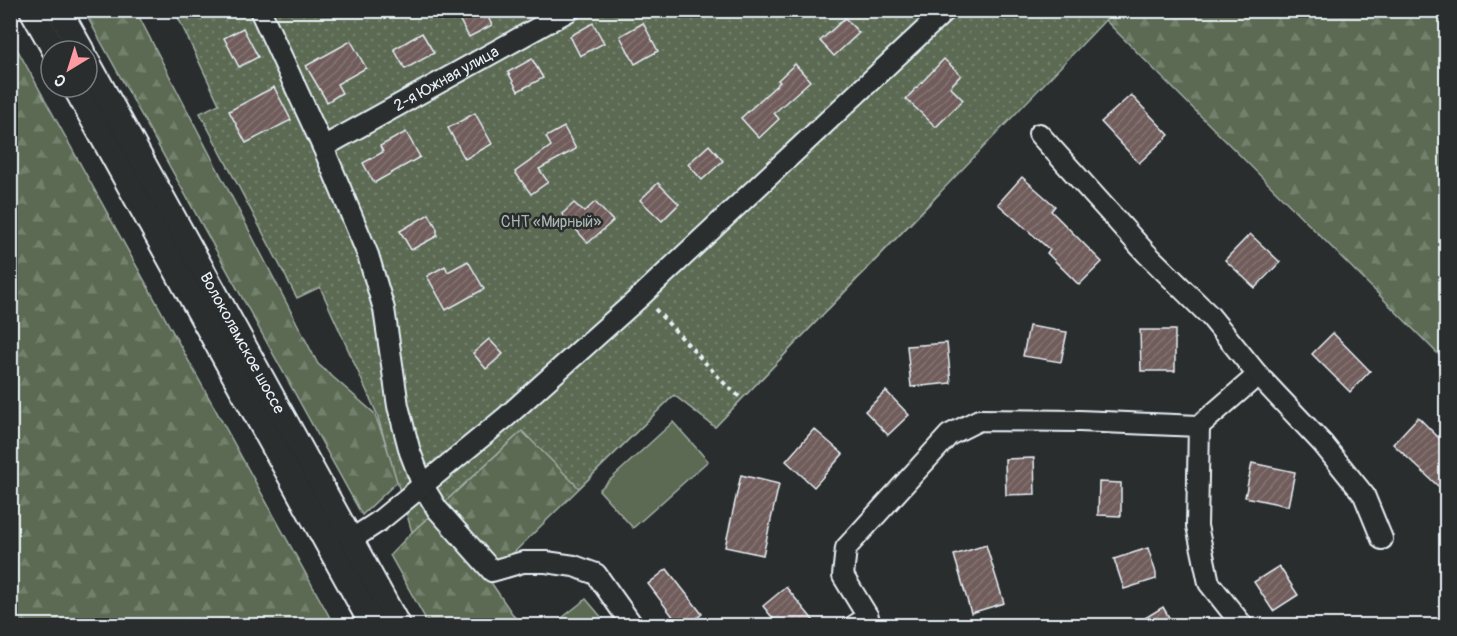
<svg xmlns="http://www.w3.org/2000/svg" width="1457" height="636" font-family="Pangolin,sans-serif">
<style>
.forest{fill:url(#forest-firs);stroke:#a2aea6;stroke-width:1.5}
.park{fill:#5b6b53;stroke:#a2aea6;stroke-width:1.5}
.garden{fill:url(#garden-dots);stroke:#a2aea6;stroke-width:1.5}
.building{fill:url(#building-hatch);stroke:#e8f1f8;stroke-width:1.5}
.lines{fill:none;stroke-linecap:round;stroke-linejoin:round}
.minor-casing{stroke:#e8f1f8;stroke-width:24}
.major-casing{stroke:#e8f1f8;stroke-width:28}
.path{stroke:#e8f1f8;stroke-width:4;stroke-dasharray:4.5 4.5;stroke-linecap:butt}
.minor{stroke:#2a2d2e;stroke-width:20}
.major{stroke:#2a2d2e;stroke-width:24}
.labels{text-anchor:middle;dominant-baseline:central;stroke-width:5;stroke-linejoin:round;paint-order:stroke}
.street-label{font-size:16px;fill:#e8f1f8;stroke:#2a2d2e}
.park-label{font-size:16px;fill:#a9b5ae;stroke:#2a2d2e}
</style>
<defs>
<pattern id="forest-firs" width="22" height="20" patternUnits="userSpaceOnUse" patternTransform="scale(1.5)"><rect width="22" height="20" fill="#5b6b53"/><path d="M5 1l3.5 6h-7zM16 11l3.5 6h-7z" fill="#73816c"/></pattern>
<pattern id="garden-dots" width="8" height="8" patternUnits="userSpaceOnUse" patternTransform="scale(1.5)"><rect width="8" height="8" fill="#5b6b53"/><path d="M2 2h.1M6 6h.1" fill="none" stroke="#73816c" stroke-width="1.8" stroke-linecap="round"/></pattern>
<pattern id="building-hatch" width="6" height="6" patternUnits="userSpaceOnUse" patternTransform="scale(1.5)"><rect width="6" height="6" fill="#6f5c5a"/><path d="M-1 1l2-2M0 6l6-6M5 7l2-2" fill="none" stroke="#847472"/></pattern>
</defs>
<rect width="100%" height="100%" fill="#2a2d2e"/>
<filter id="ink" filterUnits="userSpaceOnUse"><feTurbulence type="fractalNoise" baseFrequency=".0167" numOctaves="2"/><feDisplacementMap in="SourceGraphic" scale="12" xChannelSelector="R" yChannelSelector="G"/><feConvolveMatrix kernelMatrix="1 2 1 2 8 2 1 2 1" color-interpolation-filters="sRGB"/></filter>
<g filter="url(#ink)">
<!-- forest -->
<g class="forest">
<polygon points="84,11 136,11 318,364 374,413 400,479 362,515"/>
<polygon points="1114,11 1446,11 1446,362 1105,20"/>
<polygon points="10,38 11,38 334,625 11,625"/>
<polygon points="940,193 715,427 674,395 488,578 520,625 429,625 390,555 412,532 522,431"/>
</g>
<!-- park -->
<g class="park">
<polygon points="673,422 708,461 633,528 599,490"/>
<polygon points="586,599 608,625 553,625"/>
</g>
<!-- garden -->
<polygon class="garden" points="175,11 1114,11 715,427 674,395 579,488 522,431 412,532 377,414 320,287 297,298 200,113 219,104"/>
<!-- building -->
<g class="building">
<polygon points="469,10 484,10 492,25 469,37 458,17"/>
<polygon points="845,18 859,33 834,56 820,41"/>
<polygon points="593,23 604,43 580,56 570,36"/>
<polygon points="643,23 658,51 635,64 620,36"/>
<polygon points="243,28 258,57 239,67 224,38"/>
<polygon points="422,33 434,53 405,69 394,49"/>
<polygon points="351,41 366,68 337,84 342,93 327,102 306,66"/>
<polygon points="532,59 543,78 518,91 508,72"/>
<polygon points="944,59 961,75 950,87 963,100 936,127 906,99"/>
<polygon points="795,64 810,81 774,113 779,119 759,138 741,118 780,82 778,80"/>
<polygon points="274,87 291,120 246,143 229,111"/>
<polygon points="1131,95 1169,135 1139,163 1101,122"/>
<polygon points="475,113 492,144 465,159 448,128"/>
<polygon points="564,127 576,149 539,169 548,182 531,194 515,172 551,146 546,137"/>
<polygon points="406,132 420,157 374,183 363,163 383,152 380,146"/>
<polygon points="709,145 723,161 702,180 688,164"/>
<polygon points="1022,177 1055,206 1051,211 1102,262 1079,285 1047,253 1050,250 998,204"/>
<polygon points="658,183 679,204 662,221 640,200"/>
<polygon points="595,202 613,221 588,243 562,214 574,203 584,212"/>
<polygon points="429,214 437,229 437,236 411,250 400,231"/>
<polygon points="1250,234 1280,262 1255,288 1225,260"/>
<polygon points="468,261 484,289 446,310 427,276 445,266 448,272"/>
<polygon points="1029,326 1067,332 1061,362 1023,356"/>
<polygon points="1140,330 1175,330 1175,371 1141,371"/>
<polygon points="1333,333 1370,371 1350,392 1312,354"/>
<polygon points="489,339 503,354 486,369 473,353"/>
<polygon points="947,343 951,383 911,387 907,346"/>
<polygon points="886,391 909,415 888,435 865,411"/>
<polygon points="1418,417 1446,445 1446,478 1438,486 1393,444"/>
<polygon points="814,429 843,454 814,487 786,461"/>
<polygon points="1034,458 1035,494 1006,495 1005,459"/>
<polygon points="1252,463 1295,472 1288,506 1245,497"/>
<polygon points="741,475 779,484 763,555 725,547"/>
<polygon points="1099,482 1121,483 1121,516 1098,515"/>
<polygon points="986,545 1004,603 971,613 954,555"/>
<polygon points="1148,548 1156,573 1156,579 1124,589 1114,559"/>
<polygon points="1279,566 1298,595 1273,611 1254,582"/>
<polygon points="667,569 702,614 688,626 680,626 648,584"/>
<polygon points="786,587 818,626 779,626 763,606"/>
<polygon points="1163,607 1174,626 1132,626"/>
</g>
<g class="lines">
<!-- minor casing -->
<g class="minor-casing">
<g id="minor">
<polyline points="260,10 323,147 368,255 384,309 398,406 410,452 423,486 437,509 492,571 523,562 546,562 574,566 596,574 633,626"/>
<polyline points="1039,134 1146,253 1210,316 1258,375 1199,426"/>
<path id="s1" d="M323,147l247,-137"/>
<polyline points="1258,375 1323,444 1364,495 1382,539"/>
<polyline points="340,547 378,522 506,417 641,296 946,10"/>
<polyline points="854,626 868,617 843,576 846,548 949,435 979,420 1079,421 1199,426 1197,526 1209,583 1243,626"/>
</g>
</g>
<!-- major casing -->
<g class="major-casing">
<g id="major">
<polyline points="32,10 55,51"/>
<polyline points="59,10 82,51"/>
<path id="s2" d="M87,61l311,565"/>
<polyline points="75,87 373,626"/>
</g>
</g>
<!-- path -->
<polyline class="path" points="655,309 725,384 742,399"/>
<!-- minor -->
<use href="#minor" class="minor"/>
<!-- major -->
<use href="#major" class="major"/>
</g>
</g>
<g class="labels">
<!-- street labels -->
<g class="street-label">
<text stroke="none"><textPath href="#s1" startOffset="141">2-я Южная улица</textPath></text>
<text stroke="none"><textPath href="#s2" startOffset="322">Волоколамское шоссе</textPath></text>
</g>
<!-- park labels -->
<g class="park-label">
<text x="551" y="222">СНТ «Мирный»</text>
</g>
</g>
<!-- margin -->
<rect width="1457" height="636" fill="none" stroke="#2a2d2e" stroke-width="36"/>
<rect x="18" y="18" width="1421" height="600" fill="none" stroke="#e8f1f8" stroke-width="2" filter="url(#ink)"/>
<!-- north arrow -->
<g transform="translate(69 69) rotate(218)"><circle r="28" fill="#2a2d2e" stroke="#767b7f" stroke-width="1.5"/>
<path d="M0-4.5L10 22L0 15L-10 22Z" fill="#ff9aa2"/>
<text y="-9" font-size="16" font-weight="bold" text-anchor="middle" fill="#e8f1f8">С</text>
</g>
</svg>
